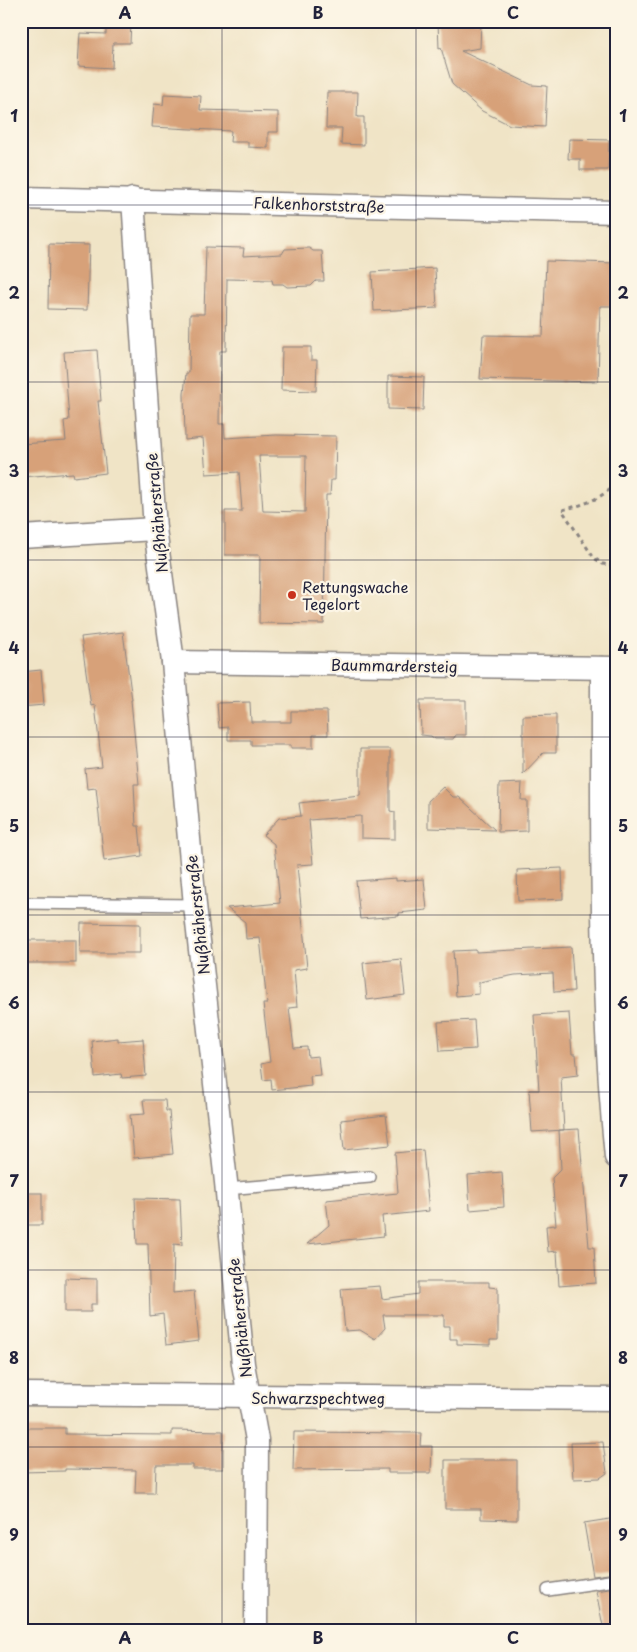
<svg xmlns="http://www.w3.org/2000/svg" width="637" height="1652" font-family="'Playpen Sans',sans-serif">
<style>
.building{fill:#d7a179;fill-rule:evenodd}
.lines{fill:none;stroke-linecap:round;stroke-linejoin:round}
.service-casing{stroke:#898380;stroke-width:14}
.minor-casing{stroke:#898380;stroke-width:25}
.path{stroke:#898380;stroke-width:3;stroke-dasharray:4 4;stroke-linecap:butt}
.service{stroke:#fff;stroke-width:11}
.minor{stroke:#fff;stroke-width:22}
.grid{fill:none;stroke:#22223b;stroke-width:1;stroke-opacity:0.55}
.poi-dot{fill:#c8321e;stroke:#fcf5e5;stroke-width:2}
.labels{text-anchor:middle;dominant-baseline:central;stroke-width:4.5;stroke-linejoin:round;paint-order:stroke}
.street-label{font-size:15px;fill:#22223b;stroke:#fcf5e5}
.poi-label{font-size:15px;fill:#22223b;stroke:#fcf5e5;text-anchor:start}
.neatline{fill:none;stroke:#22223b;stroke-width:2}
.grid-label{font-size:16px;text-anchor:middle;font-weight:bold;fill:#22223b}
</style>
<rect width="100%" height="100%" fill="#fcf5e5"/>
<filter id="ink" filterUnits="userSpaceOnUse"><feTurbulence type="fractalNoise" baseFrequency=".02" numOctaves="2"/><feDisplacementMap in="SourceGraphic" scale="10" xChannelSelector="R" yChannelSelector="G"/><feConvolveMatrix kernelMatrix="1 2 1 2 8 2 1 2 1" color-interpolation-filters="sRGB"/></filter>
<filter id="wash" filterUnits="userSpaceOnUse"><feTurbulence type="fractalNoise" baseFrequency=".0096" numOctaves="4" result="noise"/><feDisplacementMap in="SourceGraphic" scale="20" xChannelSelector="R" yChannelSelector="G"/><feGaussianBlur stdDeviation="1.12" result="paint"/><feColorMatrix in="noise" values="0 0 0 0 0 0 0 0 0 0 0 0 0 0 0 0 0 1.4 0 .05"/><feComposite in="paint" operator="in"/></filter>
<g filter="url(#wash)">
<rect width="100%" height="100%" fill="#f0e4c6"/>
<g id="blocks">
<!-- building -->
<g class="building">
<polygon points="106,21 131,21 130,43 113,43 112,68 78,66 80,33 106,34"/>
<polygon points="438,21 481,21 480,48 461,51 532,85 547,86 545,127 510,125 482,111 452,84 441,48 439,49"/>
<polygon points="327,92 358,92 357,117 364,117 364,145 341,144 342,128 326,128"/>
<polygon points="164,94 201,96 200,110 278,112 278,132 268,132 268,148 248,147 248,142 230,142 231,131 152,127 154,104 163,105"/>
<polygon points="569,139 609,140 608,170 580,170 580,159 568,159"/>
<polygon points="49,244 89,245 87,310 48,309"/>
<path d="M206,247l38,1 -1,8 39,-2 3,-5 24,-1 4,3h9l2,30h-8l-5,5 -24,1 -4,-3h-10l-1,-4 -45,-1 -1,72h-6l-1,73h5l1,14 51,-3 60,1 -1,44h-4l-1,15h-4l-2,129 -65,-1 1,-68h-35v-44h17l-3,-39 -33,2 -3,-36 -18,2 -1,-46 2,-21h3l1,-59h14zM259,456h47l-1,56 -42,-1z"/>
<polygon points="546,261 616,263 616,306 600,306 598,382 480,379 483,335 543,336"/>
<polygon points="435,268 437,308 374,311 372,272"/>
<polygon points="282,347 311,347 311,360 317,360 316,391 281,390"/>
<polygon points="97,350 101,401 98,401 106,473 74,477 73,473 21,477 21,444 66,441 64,421 69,420 64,352"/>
<polygon points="388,376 424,377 423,410 388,409"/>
<polygon points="123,632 132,700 131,700 139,784 134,784 136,826 139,826 142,856 104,861 96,788 87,789 85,769 102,767 95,705 91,706 81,637"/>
<polygon points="41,670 44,705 21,707 21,672"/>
<polygon points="420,700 466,700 466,735 456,735 453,739 435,739 431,736 421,735"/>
<polygon points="250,702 251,722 291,722 291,711 327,711 328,735 313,735 313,748 291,748 291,745 251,745 251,740 228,740 228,727 219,728 217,703"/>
<polygon points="556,715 556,753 543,753 523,774 523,716"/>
<polygon points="360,749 390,749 390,811 395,812 395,839 361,838 361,816 309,820 313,864 297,865 307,968 294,970 297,1007 289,1008 294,1048 307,1047 308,1057 318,1056 320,1075 310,1076 311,1086 272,1090 271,1079 263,1080 261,1064 270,1062 263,1004 267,1004 260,938 246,939 245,922 227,908 280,903 274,844 263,835 279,818 301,816 299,803 360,796"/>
<polygon points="522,783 521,800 527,800 527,831 498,832 499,784"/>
<polygon points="443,787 453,797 459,797 495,830 428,828 428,801"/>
<polygon points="562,868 563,899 518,901 517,870"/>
<polygon points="396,878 396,881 424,879 427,910 399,913 399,916 360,919 356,881"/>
<polygon points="81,923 140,924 140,953 80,953"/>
<rect x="25" y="940" width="51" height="23"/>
<polygon points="571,947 574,991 554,992 553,973 515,975 479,982 479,994 456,996 453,951 476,950 476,952"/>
<polygon points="401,959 405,995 367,1000 363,963"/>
<polygon points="569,1013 572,1054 576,1054 578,1075 561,1077 564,1130 532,1132 529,1090 539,1090 534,1015"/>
<polygon points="474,1020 476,1049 440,1051 438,1022"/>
<polygon points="118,1038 118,1041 143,1039 146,1076 122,1078 121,1074 95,1077 92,1041"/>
<polygon points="143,1100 165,1100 166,1111 169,1111 173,1154 134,1158 130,1115 145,1114"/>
<polygon points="386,1115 390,1145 344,1150 341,1120"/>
<polygon points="579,1129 589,1247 594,1247 596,1283 559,1286 557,1251 548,1252 546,1226 556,1225 552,1178 561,1169 559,1130"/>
<polygon points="423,1150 429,1211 382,1216 384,1236 307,1244 329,1225 326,1200 398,1193 395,1153"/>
<polygon points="502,1172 504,1207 470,1210 468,1175"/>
<rect x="21" y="1193" width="21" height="32"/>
<polygon points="135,1198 180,1199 182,1245 174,1244 173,1293 194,1291 199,1341 166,1345 163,1314 150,1316 148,1244 137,1244"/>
<polygon points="65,1278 97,1279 97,1304 91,1304 91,1312 65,1312"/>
<polygon points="418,1282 489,1282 489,1287 498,1288 498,1340 490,1340 490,1345 457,1344 457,1339 450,1339 450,1326 444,1326 444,1315 383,1315 385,1328 375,1339 360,1330 345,1331 341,1289 380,1286 382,1299 418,1294"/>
<polygon points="21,1428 65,1428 65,1434 172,1435 172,1430 223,1431 223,1469 193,1469 193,1465 156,1465 155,1493 135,1493 136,1470 65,1469 65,1471 21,1472"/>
<polygon points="294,1432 421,1433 420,1446 432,1446 431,1473 388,1473 388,1469 293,1470"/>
<polygon points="603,1442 607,1473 600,1478 573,1479 571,1443"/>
<polygon points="445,1460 517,1460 517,1520 481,1519 481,1509 445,1509"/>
<polygon points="616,1518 616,1573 593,1576 584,1523"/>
<polygon points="616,1588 616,1631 604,1631 596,1591"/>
</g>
</g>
</g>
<g filter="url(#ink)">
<use href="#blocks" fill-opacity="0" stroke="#898380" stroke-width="1"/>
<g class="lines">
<!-- service casing -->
<g class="service-casing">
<g id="service">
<polyline points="21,903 195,905"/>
<polyline points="226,1189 370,1177"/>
<polyline points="548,1590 616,1580"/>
</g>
</g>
<!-- minor casing -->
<g class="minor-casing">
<g id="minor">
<polyline points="21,198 616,212"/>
<polyline points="133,199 155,529 173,662 195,905 226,1182 243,1364 257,1440 256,1631"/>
<polyline points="21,537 155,529"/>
<polyline points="173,662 616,668"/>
<path d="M602,668c0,163 -2,326 14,489"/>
<polyline points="21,1394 616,1399"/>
</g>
</g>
<!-- path -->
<path class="path" d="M616,484c-15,15 -33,21 -54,26l32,48 9,6 13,2"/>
<!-- service -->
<use href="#service" class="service"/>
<!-- minor -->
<use href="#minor" class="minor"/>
</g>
</g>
<!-- grid -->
<path class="grid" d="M222,21v1610M416,21v1610M21,205h595M21,382h595M21,560h595M21,737h595M21,915h595M21,1092h595M21,1270h595M21,1447h595"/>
<!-- markers -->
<circle class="poi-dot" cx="292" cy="595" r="5"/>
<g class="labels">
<!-- street labels -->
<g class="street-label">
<text transform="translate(319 204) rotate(2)">Falkenhorststraße</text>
<text transform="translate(156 513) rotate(-95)">Nußhäherstraße</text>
<text transform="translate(394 665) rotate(1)">Baummardersteig</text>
<text transform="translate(197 915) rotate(-96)">Nußhäherstraße</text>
<text transform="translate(239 1318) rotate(-96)">Nußhäherstraße</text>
<text x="318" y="1397">Schwarzspechtweg</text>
</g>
<!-- poi labels -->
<g class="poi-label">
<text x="302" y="586">Rettungswache<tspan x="302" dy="17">Tegelort</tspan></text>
</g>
</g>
<!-- margin -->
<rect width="637" height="1652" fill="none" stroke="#fcf5e5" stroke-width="55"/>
<rect x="28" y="28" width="582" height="1596" class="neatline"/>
<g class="grid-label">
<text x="125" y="19">A</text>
<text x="318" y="19">B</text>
<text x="513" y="19">C</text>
<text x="14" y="122">1</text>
<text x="623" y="122">1</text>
<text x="14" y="299">2</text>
<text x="623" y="299">2</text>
<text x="14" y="477">3</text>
<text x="623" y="477">3</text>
<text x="14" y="654">4</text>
<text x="623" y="654">4</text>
<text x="14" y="832">5</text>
<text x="623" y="832">5</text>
<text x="14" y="1009">6</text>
<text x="623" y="1009">6</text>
<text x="14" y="1187">7</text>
<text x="623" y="1187">7</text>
<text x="14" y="1364">8</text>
<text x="623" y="1364">8</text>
<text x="14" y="1541">9</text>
<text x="623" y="1541">9</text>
<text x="125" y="1644">A</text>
<text x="318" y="1644">B</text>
<text x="513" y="1644">C</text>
</g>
</svg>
